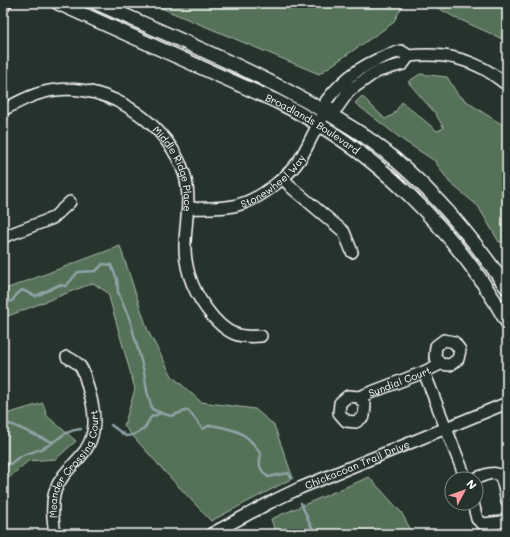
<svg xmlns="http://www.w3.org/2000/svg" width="510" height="537" font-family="Mali,sans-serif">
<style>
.green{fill:#547158;stroke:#aab8ac}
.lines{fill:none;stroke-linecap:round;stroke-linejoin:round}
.stream{stroke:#8fa3a6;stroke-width:2.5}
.minor-casing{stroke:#fff;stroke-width:14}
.major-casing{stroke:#fff;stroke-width:16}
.minor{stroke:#26332d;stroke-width:11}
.major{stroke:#26332d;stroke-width:13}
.labels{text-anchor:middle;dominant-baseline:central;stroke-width:3;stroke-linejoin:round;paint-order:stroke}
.street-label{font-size:10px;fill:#fff;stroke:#26332d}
</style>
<rect width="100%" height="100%" fill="#26332d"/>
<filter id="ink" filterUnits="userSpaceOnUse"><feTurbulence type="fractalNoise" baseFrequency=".025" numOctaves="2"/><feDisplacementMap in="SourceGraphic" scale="8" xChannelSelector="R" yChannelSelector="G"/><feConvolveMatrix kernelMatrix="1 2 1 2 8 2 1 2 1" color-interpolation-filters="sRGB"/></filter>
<g filter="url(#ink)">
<!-- green -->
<g class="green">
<polygon points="149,3 404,3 393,23 319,74"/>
<polygon points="429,3 507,3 507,41 454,17"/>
<polygon points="420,74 447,77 458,95 479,110 503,125 507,126 507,230 505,242 499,242 478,206 449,182 435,161 404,141 355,103 362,96 385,119 393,115 402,102 437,131 444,128 435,113 408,82"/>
<polygon points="120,246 148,331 172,376 201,402 255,409 274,425 293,478 211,521 165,472 124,426 135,389 108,293 93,283 3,318 3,290"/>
<polygon points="43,403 47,416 76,441 56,459 28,461 3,483 3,415"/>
<polygon points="369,477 401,512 413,534 276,534 271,519"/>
</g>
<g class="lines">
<!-- stream -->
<g class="stream">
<polyline points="3,303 12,301 17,294 22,290 36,296 59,285 66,286 78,272 96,271 103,264 111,265 117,279 118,292 130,320 144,372 147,391 152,409 161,413"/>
<polyline points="3,423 13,425 44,439 53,442"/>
<path d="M111,425l15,11 7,-1 11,-6 7,-12 10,-4 10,3 17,-6 15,19 7,-4c25,4 38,7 51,30 -3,10 -1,15 7,22l20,-4 3,4"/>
<path d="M3,465c8,1 10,-4 16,-8 7,-4 16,-5 24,-9 16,-7 18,-17 38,-19"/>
<polyline points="301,503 310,524 316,534"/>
</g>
<!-- minor casing -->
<g class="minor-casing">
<g id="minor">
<polyline points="3,8 6,3"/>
<path d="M401,51l8,5 -6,8 -24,7 -9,5 -21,15 -12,17 -9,1 -2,-8c20,-26 43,-41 75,-50z"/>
<path d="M409,56c26,-3 52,0 75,13 8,4 16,11 23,16"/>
<path id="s1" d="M3,110c17,-9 33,-18 53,-20 53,-7 114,35 129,86 6,22 1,44 0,66 -1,28 10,54 28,75 15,17 25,21 48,19"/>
<polyline points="283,178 292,188 344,232 352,252"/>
<path id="s2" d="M188,208c38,1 58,1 89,-25 9,-7 17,-15 23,-24 8,-13 14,-28 22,-41"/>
<polyline points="3,237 53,218 70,202"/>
<polyline points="424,372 466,479"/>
<path id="s3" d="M359,397l6,8 -1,11 -8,6 -10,-1 -7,-8 1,-10 8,-7 11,1 65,-25 16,-8 10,1 8,-6 2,-9 -6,-8 -10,-2 -8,6 -1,10 5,8"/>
<path d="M474,479c30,-12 27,-5 33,23"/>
<polyline points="473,503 477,519 483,524 502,522 507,518"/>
<path id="s4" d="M55,534c-2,-14 -4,-29 0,-43 5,-14 15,-23 25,-34 18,-19 16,-43 9,-66 -2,-6 -5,-22 -10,-26 -3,-3 -8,-6 -12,-8"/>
<path id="s5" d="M211,534l60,-32 29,-14 207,-85"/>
</g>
</g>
<!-- major casing -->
<g class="major-casing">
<g id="major">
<path id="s6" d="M58,3l220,99c96,47 177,127 229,220"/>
<path d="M97,3c86,39 175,74 255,125 60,37 116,102 155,160"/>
</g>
</g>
<!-- minor -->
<use href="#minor" class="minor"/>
<!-- major -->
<use href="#major" class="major"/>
</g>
</g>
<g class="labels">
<!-- street labels -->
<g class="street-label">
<text stroke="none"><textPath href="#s6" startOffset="282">Broadlands Boulevard</textPath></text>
<text stroke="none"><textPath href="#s1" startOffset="213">Middle Ridge Place</textPath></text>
<text stroke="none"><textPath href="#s2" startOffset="93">Stonewheel Way</textPath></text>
<text stroke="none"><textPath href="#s3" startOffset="127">Sundial Court</textPath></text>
<text stroke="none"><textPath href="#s5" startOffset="162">Chickacoan Trail Drive</textPath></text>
<text stroke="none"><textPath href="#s4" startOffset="76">Meander Crossing Court</textPath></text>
</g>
</g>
<!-- margin -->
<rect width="510" height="537" fill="none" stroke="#26332d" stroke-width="16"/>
<rect x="8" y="8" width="494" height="521" fill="none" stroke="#fff" stroke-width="1.5" filter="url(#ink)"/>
<!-- north arrow -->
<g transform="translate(464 491) rotate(49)"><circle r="19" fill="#26332d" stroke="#7d8581"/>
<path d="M0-3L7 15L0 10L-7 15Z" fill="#ff9aa2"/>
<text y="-6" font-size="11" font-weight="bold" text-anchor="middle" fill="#ffffff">N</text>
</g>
</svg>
